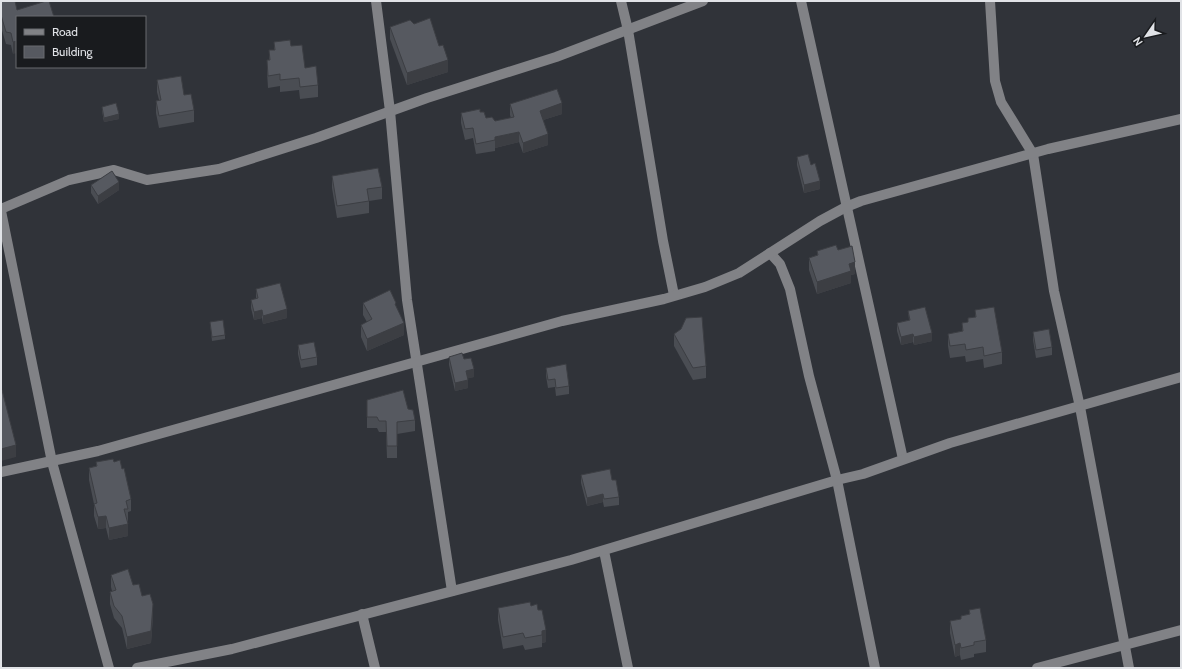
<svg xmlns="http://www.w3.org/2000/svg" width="1182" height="669" font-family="Cabin,sans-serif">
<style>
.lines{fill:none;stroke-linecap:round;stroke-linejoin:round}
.minor{stroke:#818286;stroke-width:10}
.wall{fill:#4a4d53}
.shaded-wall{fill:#3c3e43}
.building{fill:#565960;stroke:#3c3e43}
</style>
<rect width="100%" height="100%" fill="#303339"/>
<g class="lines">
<!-- minor -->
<g class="minor">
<polyline points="376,1 390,111 407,300 452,591"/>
<polyline points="621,1 628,30 663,241 674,295"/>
<polyline points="801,1 903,459"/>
<polyline points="990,1 995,81 1001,102 1033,154 1054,291 1080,407 1129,668"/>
<polyline points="1,209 69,180 114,170 147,180 219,169 316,138 427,98 556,57 703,1"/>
<polyline points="1,211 52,462 109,668"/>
<polyline points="770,253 780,264 790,289 809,376 837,480 875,668"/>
<polyline points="1,472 98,451 562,321 664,299 705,287 739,273 820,221 846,207 861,201 1048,149 1181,119"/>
<polyline points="604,551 628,668"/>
<polyline points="362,614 375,668"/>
<polyline points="137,668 232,649 571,560 837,480 863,474 950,443 1181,377"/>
<polyline points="1037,668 1181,630"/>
</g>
</g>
<!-- wall -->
<g class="wall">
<polygon points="1,1 17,10 13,54 11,45 6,44 1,27"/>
<polygon points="390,27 448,72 407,85 390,39"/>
<polygon points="274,42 291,46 305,68 318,85 318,97 300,99 299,90 280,92 280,86 268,88 267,72 267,60 269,60 269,50 274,50"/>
<polygon points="157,80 184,95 194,110 194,122 159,128 156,113 156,101 159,100 157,92"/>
<polygon points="510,104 562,114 543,120 548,145 523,153 519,142 495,148 495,151 476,154 473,138 465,140 461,123 461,113 480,112 486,118 495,121 511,118 510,115"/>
<polygon points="102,107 119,119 104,122 102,111"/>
<polygon points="797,157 811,165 820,189 804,193 797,165"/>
<polygon points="332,176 382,187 382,199 369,201 369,213 337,218 332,188"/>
<polygon points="91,185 119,190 98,204 91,193"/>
<polygon points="838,250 855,274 851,275 851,283 817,294 809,270 809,258 817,255 817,251"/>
<polygon points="256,289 287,318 263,324 262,318 254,320 251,308 251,300 256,299"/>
<polygon points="363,303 396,308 404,335 367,351 361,337 361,325 367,322 363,315"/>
<polygon points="975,310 1002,352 1002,364 984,368 983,359 966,362 965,356 950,358 948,346 948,334 962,331 962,323 968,322 968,318 975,317"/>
<polygon points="908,311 932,341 914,345 913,342 901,345 897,331 897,323 909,320"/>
<polygon points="210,322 225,335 225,339 212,341"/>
<polygon points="1033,332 1052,347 1052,355 1036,358 1033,340"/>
<polygon points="674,334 706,366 706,378 693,380 674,346"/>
<polygon points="298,345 317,357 317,365 301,368 298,354"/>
<polygon points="449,357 474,377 468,378 468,388 455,391 449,365"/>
<polygon points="546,368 569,386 569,394 556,396 555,387 548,388 546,376"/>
<polygon points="367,400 408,409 415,420 415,431 397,434 397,458 387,458 386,432 379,432 377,428 367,428"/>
<polygon points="96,462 114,462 122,469 131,499 131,511 128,512 128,521 127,521 128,536 109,540 106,528 98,529 94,516 94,504 89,480 89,468 96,466"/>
<polygon points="581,475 612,480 619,497 619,505 604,507 603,502 587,506 581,483"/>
<polygon points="111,575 133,585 142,596 153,616 151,643 127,649 122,628 114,618 110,604 110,592 112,591 111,587"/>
<polygon points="531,606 546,642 542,643 542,647 525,650 523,645 503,649 498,620 498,608"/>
<polygon points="969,610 986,640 986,652 974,654 974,657 961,660 960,655 955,657 950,633 950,621 961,619 961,616 969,614"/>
</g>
<!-- shaded-wall -->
<g class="shaded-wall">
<polygon points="17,41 17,53 13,54 13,42"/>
<polygon points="448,60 448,72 407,85 407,73"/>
<polygon points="562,103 562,114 540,121 540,111"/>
<polygon points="119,114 119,119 104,122 104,118"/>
<polygon points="519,132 519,142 495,148 495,137"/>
<polygon points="548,134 548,145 523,153 523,143"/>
<polygon points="820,181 820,189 804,193 804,185"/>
<polygon points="119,182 119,190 98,204 98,196"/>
<polygon points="855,262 855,274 851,275 851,283 817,294 817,282 849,264"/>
<polygon points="287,309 287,318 263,324 263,316"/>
<polygon points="262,310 262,318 254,320 254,312"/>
<polygon points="404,323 404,335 367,351 367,339"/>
<polygon points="932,333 932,341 914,345 914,337"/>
<polygon points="913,334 913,342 901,345 901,337"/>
<polygon points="474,369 474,377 466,379 466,371"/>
<polygon points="468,380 468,388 455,391 455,383"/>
<polygon points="16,445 16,457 1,461 1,449"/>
<polygon points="603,494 603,502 587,506 587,498"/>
<polygon points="106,516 106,528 98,529 98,517"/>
<polygon points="128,524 128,536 109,540 109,528"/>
<polygon points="153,604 153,616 151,643 127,649 127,637"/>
<polygon points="546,630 546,642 542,643 542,631"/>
<polygon points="960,643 960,655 955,657 955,645"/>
</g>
<!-- building -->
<g class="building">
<polygon points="1,1 15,1 17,10 46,1 49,1 54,17 17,17 17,41 13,42 11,33 6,32 1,15"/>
<polygon points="430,18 439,46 443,45 448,60 407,73 390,27 410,20 414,24"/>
<polygon points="290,40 291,46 302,45 305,68 316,66 318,85 300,87 299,78 280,80 280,74 268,76 267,60 270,60 269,50 275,50 274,42"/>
<polygon points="181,76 184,95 191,94 194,110 159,116 156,101 161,100 157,80"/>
<polygon points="557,89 562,103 540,111 548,134 523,143 519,132 495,137 495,140 476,144 473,128 465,129 461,113 480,109 480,112 484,112 486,118 492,117 495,121 514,117 510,104"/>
<polygon points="116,103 119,114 104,118 102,107"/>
<polygon points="808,154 811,165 815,163 820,181 804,185 797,157"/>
<polygon points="378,168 382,187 367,189 369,201 337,206 332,176"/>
<polygon points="112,171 119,182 98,196 91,185"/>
<polygon points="836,245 838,250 852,246 855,262 849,264 851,271 817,282 809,258 818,255 817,251"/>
<polygon points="280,283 287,309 263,316 262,310 254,312 251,300 258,298 256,289"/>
<polygon points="390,290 396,303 395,304 404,323 367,339 361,325 372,319 363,303"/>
<polygon points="925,307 932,333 914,337 913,334 901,337 897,323 910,320 908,311"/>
<polygon points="994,307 1002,352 984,356 983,347 966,350 965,344 950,346 948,334 963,331 962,323 968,322 968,318 976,317 975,310"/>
<polygon points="702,317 706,366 693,368 674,334 681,329 686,318"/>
<polygon points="223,320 225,335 212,337 210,322"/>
<polygon points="1049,329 1052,347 1036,350 1033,332"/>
<polygon points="314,342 317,357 301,360 298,345"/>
<polygon points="462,353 464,359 471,358 474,369 466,371 468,380 455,383 449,357"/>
<polygon points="566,364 569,386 556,388 555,379 548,380 546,368"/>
<polygon points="1,390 2,390 16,445 1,449"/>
<polygon points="403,390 408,409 413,410 415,420 397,422 397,446 387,446 386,421 379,421 377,417 367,417 367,400"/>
<polygon points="113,459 114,462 120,460 122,469 124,468 131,499 126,501 128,509 124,509 128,524 109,528 106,516 98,517 94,504 97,503 89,468 97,466 96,462"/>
<polygon points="610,469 612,480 616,480 619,497 604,499 603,494 587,498 581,475"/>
<polygon points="128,569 133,585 139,584 142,596 150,594 153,604 151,631 127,637 122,616 114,606 110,592 116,590 111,575"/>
<polygon points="530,602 531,606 537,604 538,610 542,610 546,630 542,631 542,635 525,638 523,633 503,637 498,608"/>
<polygon points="980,608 986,640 974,642 974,645 961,648 960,643 955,645 950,621 961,619 961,616 970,614 969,610"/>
</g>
<!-- border -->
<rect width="1182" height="669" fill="none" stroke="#e1e3e7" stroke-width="4"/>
<!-- legend -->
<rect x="16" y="16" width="130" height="52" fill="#191b1e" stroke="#696b6e"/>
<rect x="24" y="29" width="20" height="6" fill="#818286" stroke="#696b6e"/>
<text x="52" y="36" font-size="12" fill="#e1e3e7">Road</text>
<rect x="24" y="46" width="20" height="12" fill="#565960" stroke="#696b6e"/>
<text x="52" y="56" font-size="12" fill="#e1e3e7">Building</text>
<!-- north arrow -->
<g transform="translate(1146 36) rotate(236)" stroke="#191b1e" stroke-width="3" paint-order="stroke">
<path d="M0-3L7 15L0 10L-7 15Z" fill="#e1e3e7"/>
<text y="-6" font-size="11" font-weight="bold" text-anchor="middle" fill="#e1e3e7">N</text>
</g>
</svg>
